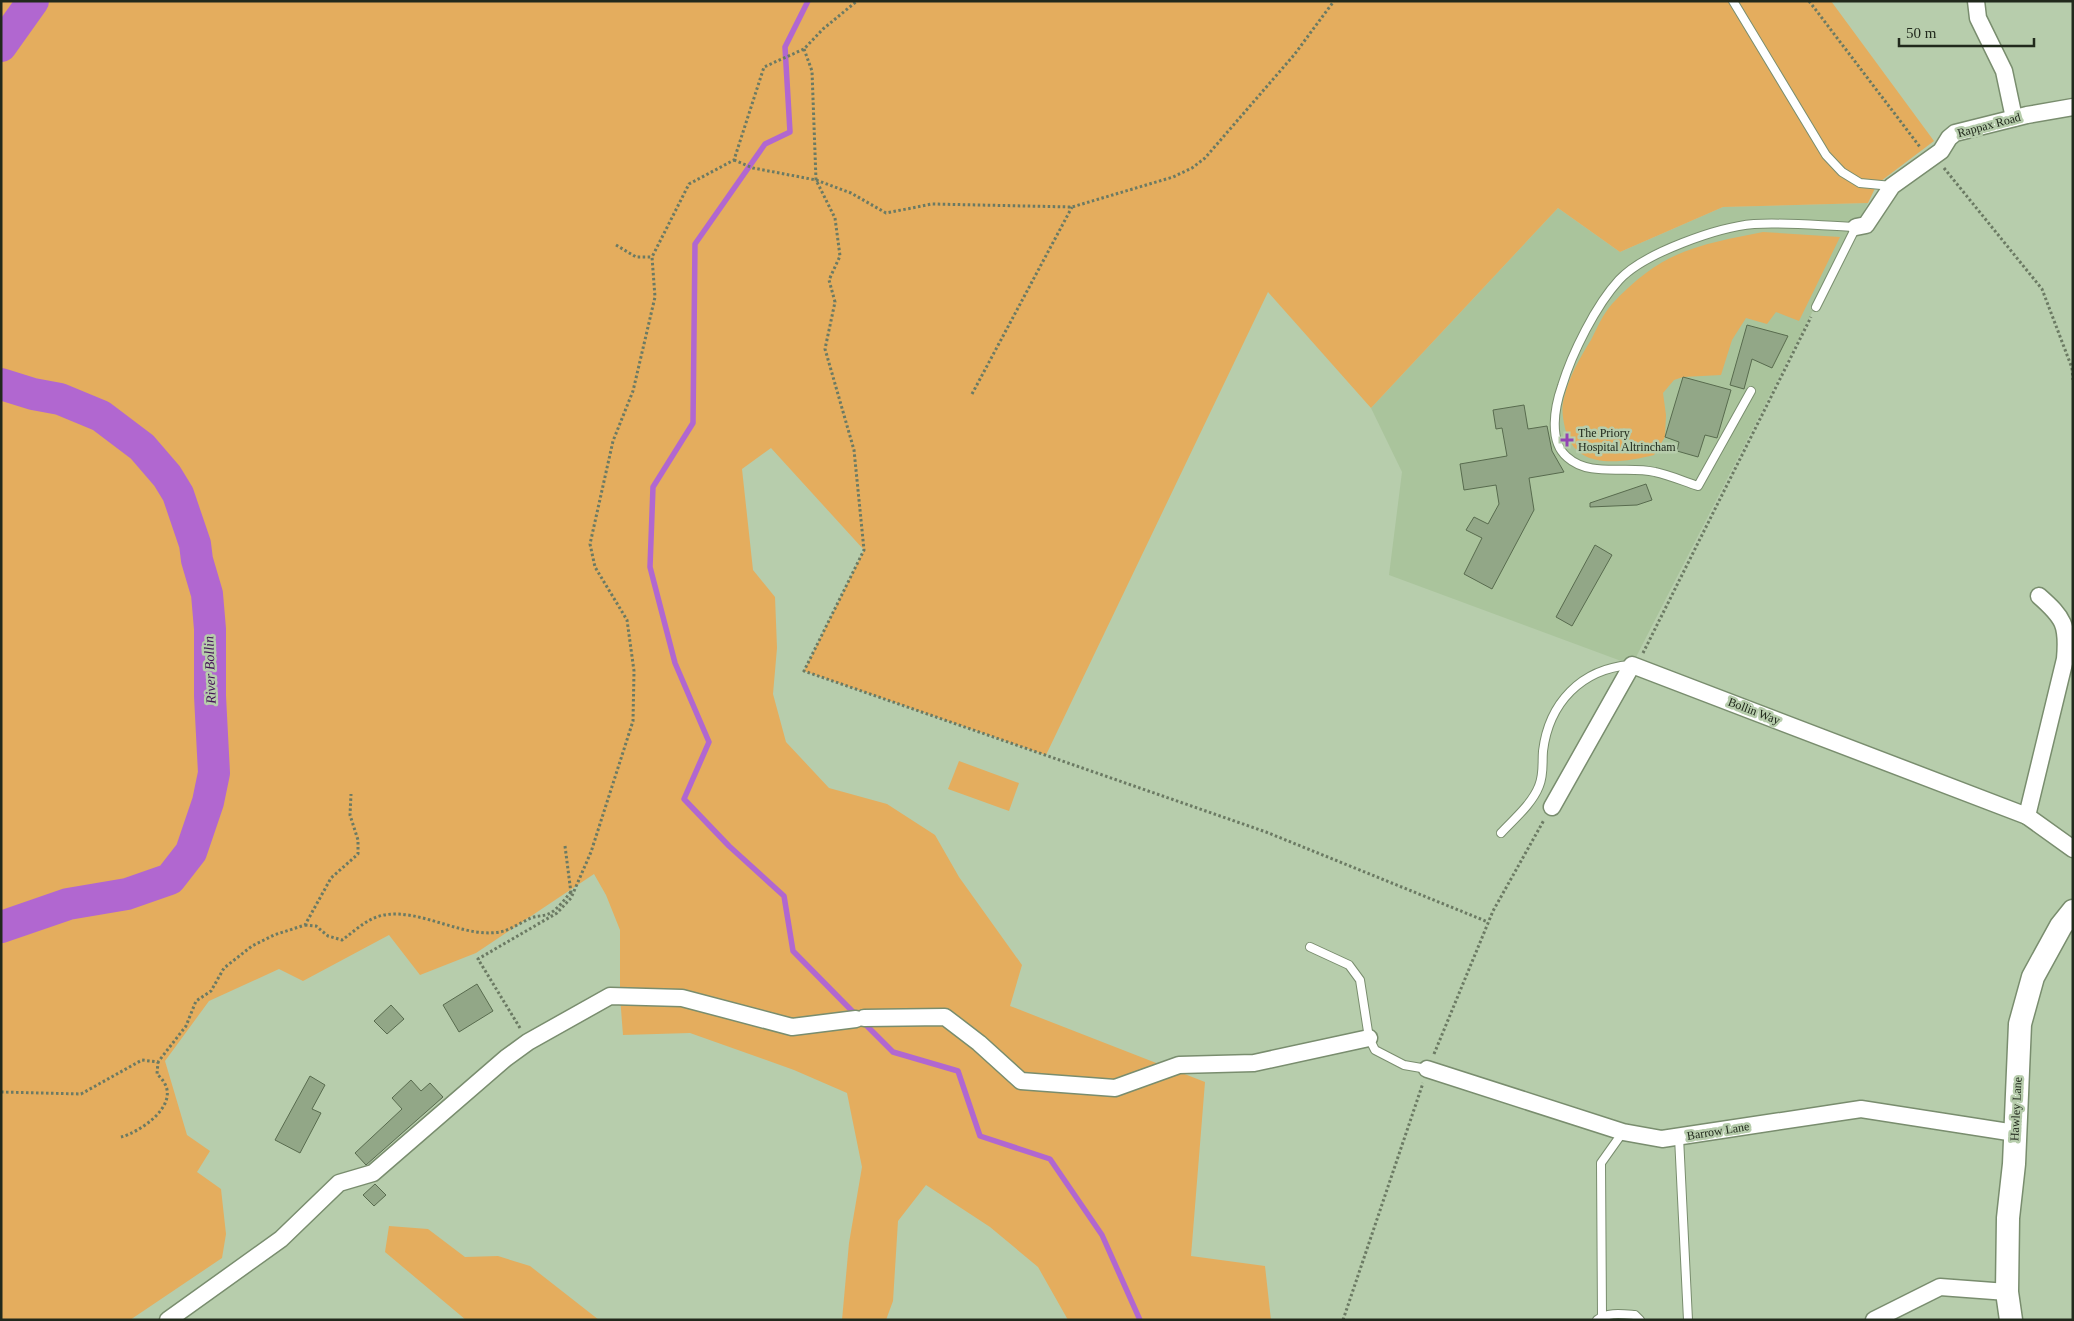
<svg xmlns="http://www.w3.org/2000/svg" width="2074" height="1321" font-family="'Times New Roman',serif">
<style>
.built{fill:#aac49c}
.green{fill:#e4ad5e}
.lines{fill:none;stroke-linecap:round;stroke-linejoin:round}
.stream{stroke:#b167d0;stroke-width:5.5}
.river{stroke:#b167d0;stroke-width:32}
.building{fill:#92a787;stroke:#586b4e}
.lane-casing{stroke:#798d6e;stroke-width:10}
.street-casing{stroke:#798d6e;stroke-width:19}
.secondary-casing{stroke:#798d6e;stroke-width:25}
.path{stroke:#6b7a63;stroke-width:3;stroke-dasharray:2.5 2.5;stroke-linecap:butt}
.lane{stroke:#fff;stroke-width:8}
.street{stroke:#fff;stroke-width:16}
.secondary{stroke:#fff;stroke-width:22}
.poi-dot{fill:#9344b4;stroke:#b7cdac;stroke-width:2}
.labels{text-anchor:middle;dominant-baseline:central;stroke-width:5;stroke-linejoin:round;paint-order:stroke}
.street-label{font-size:12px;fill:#21291c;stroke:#b7cdac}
.poi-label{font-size:12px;fill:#21291c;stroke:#b7cdac;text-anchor:start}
.water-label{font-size:14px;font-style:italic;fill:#421255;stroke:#b7cdac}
</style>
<rect width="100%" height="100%" fill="#b7cdac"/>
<!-- built -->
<polygon class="built" points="1868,203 1632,665 1389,575 1402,472 1371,408 1558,208 1620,252 1723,207"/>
<!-- green -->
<g class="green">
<polygon points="1,1 1831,1 1934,141 1877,184 1868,203 1723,207 1620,252 1558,208 1371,408 1268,292 1046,755 804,671 864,550 771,448 742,469 753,570 775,597 777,648 773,694 786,742 829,788 887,804 935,835 959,877 1022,965 1010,1006 1205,1082 1191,1256 1265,1266 1271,1320 1068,1320 1038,1267 990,1227 926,1185 898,1221 893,1301 886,1320 842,1320 849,1243 862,1167 847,1093 794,1070 690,1033 623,1035 620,996 620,930 606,895 594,874 476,953 420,975 389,935 303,981 279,969 209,1001 165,1061 187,1135 210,1151 197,1172 221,1189 226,1234 222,1258 130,1320 1,1320"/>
<path d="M1763,232l77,5 -41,84 -23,-9 -9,12 -21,-6 -14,22 -11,35 -38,2 -9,3 -11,13 3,22 -1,22 -11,18c-33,8 -79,16 -89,-27 -2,-9 -4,-20 -1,-30 5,-21 15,-39 27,-58 6,-12 12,-26 21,-36 10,-11 22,-22 34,-31 33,-26 77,-33 117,-41z"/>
<polygon points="959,761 1019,783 1009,811 948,789"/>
<polygon points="389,1226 428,1229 465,1257 498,1256 530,1266 599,1320 466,1320 385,1252"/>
</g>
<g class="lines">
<!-- stream -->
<g class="stream">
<polyline points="808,1 785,47 790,132 765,144 695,244 693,423 653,487 650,567 675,663 709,742 684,799 729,846 784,896 793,951 856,1015"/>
<polyline points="863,1022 893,1052 958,1071 980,1136 1050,1159 1102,1235 1140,1320"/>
</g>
<!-- river -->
<g class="river">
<polyline points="1,46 33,1"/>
<polyline points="1,384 33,394 60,399 101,416 142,447 167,476 178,494 195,544 197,560 207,594 210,629 210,696 214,773 208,802 191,852 170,879 127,894 68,904 1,927"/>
</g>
</g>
<!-- building -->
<g class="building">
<polygon points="1747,325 1788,336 1772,368 1752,359 1744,389 1730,385"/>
<polygon points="1683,377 1731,390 1717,438 1705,435 1698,457 1677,451 1679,442 1665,437"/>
<polygon points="1524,405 1528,429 1547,426 1552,451 1564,472 1529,478 1534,510 1492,589 1464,574 1482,538 1466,530 1474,517 1488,524 1499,504 1496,485 1464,490 1460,464 1507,456 1502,428 1496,429 1493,410"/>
<polygon points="1646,484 1652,500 1637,505 1590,507 1590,503"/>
<polygon points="1595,545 1612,555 1572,626 1556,617"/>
<polygon points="477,984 493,1011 459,1032 443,1005"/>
<polygon points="391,1005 404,1019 387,1034 374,1021"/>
<polygon points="310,1076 325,1085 312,1109 321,1113 300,1153 275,1140"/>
<polygon points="411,1080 421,1091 430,1083 443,1097 366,1165 355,1153 402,1109 392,1098"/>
<polygon points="375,1184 386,1195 374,1206 363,1195"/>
</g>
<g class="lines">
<!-- lane casing -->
<g class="lane-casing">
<g id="lane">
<polyline points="1733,1 1826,155 1842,172 1860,183 1892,186"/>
<path d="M1751,391l-53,95c-15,-5 -29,-11 -43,-14 -29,-7 -65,6 -88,-15 -19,-16 -12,-51 -5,-71 10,-33 34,-81 57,-106 25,-27 99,-53 135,-56 34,-2 68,2 102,3l-40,80"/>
<path d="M1501,833c13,-14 31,-29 38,-47 5,-12 3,-23 4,-35 6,-48 38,-82 87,-86"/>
<polyline points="1310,947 1349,965 1360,980 1369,1038 1375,1050 1404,1065 1427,1069"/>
<polyline points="1679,1137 1688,1320"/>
<polyline points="1602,1316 1601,1163 1623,1132"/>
<path d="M1597,1320c10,-8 25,-6 38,-5l5,5"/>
</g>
</g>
<!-- street casing -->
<g class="street-casing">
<g id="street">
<polyline points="1976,1 1978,18 2004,71 2014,118"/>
<polyline points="1856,227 1866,225 1892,186 1941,151 1949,138 1955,133 2027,115 2073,107"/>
<polyline points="1552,807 1632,665 2027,816 2073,849"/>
<path d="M2027,816l38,-157c3,-34 -1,-41 -26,-63"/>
<polyline points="864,1018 945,1017 979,1043 1021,1081 1115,1088 1179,1065 1254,1063 1369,1038"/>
<polyline points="1427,1069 1623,1132 1662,1139 1861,1109 2015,1133"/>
<polyline points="168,1320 281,1239 339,1183 373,1173 506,1058 528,1042 610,996 682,998 792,1027 856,1019"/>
<polyline points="1874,1320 1940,1287 2007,1292"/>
</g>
</g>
<!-- secondary casing -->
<g class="secondary-casing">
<polyline id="secondary" points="2011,1320 2007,1292 2008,1218 2014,1164 2020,1024 2033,977 2061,926 2073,911"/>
</g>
<!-- path -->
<g class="path">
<polyline points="1809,1 1920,147"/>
<polyline points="804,49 812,71 816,180 835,218 840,256 829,280 835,302 825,349 854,450 864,550 804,671 1266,832 1488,922"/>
<polyline points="734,160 753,168 816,180 851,193 886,213 932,204 1072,207 1173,177 1192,168 1205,158 1294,55 1334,1"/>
<polyline points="1944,168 2042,289 2072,368 2073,380"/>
<polyline points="616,245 636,257 652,257"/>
<polyline points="972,394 1072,207"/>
<polyline points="1643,653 1811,317"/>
<polyline points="565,846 571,893"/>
<path d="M305,925l11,1 12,10 14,4c13,-9 25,-22 42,-25 38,-7 83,26 120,16 9,-3 18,-9 27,-13 5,-2 10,-2 15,-3 10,-3 18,-15 25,-23"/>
<polyline points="520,1028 478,959 557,913 571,898 591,852 633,721 634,671 627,620 595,567 590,544 613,441 633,391 655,297 652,257 689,184 734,160 764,67 804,49 823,29 857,1"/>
<polyline points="1434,1054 1493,911 1544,820"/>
<polyline points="1,1092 81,1094 142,1060 158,1062 186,1026 196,1001 211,991 224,968 252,946 274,935 305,925 331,878 358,854 358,840 350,815 351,794"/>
<path d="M121,1137c19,-5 56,-30 44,-53 -2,-4 -5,-7 -8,-10l1,-12"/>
<polyline points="1343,1320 1423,1083"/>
</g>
<!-- lane -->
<use href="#lane" class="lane"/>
<!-- street -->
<use href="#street" class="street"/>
<!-- secondary -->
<use href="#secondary" class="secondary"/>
</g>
<!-- markers -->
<path class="poi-dot" d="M1564.5 432.5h5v5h5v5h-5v5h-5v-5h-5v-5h5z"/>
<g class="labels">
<!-- street labels -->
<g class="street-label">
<text transform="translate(1989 125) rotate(-15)">Rappax Road</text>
<text transform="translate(1754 711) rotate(21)">Bollin Way</text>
<text transform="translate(2016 1109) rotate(-87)">Hawley Lane</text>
<text transform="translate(1718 1131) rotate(-9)">Barrow Lane</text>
</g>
<!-- poi labels -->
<g class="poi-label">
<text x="1578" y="433">The Priory<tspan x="1578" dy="14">Hospital Altrincham</tspan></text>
</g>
<!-- water labels -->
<g class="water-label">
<text transform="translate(210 670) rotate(-92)">River Bollin</text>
</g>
</g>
<!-- border -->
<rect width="2074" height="1321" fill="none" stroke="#21291c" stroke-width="5"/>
<!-- scale -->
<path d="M1899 38v8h135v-8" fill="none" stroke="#21291c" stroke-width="2.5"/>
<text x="1906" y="38" font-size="15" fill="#21291c" stroke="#b7cdac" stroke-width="4" paint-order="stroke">50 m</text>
</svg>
